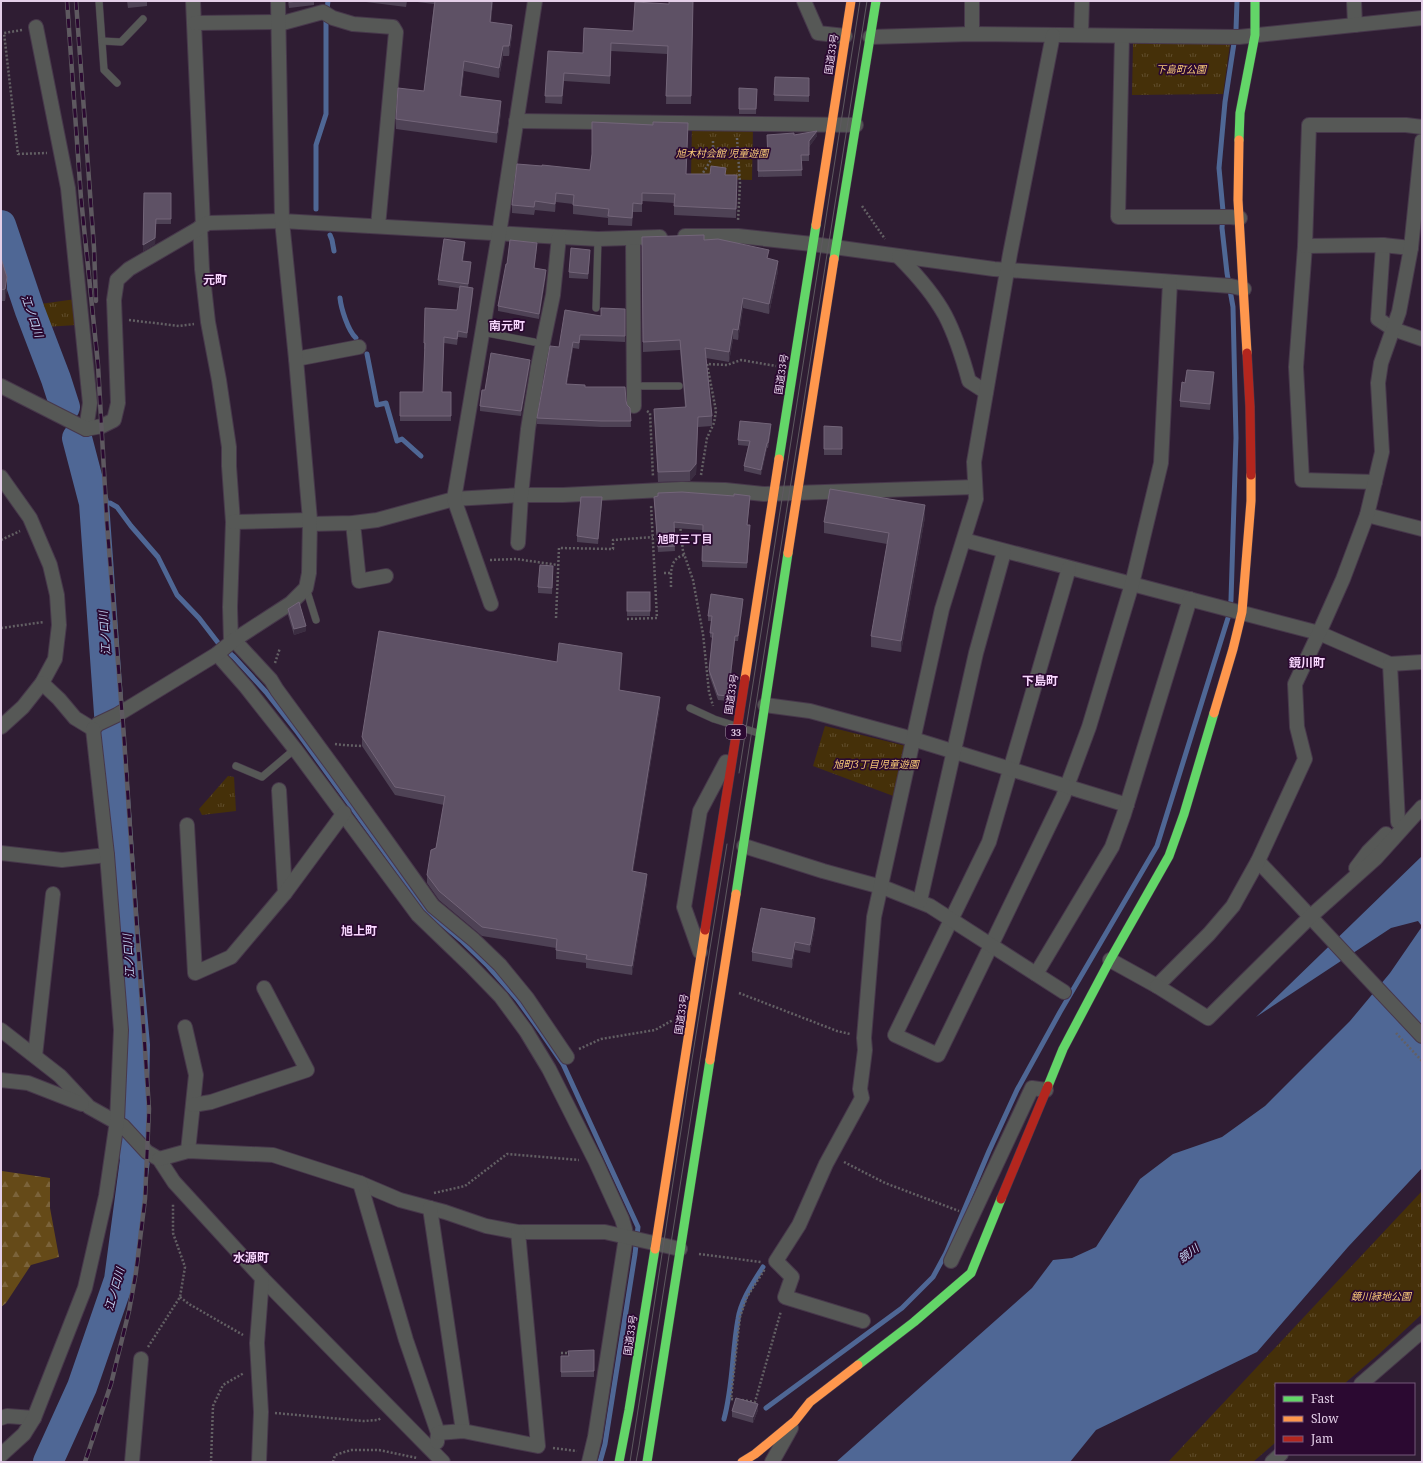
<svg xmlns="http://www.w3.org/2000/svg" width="1423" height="1463" font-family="'Noto Serif','Noto Sans JP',serif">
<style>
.grass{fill:url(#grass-tufts)}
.forest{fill:url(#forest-firs)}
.water{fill:#4f6795}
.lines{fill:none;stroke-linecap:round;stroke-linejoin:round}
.stream{stroke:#4f6795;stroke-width:5}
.river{stroke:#4f6795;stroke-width:30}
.lane-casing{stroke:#47384b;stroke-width:8}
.street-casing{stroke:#47384b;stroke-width:16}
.fast-casing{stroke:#47384b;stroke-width:10}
.slow-casing{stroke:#47384b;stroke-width:10}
.jam-casing{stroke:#47384b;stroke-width:10}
.path{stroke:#636064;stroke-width:2.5;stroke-dasharray:2 2;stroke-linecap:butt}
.lane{stroke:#565856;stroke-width:7}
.street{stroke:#565856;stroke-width:14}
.fast{stroke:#63d668;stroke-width:9}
.slow{stroke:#ff974d;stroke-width:9}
.jam{stroke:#b3261e;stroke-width:9}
.tram{stroke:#5e5960;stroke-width:1}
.rail-casing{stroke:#5e5960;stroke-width:4.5}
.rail{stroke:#2b0931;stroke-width:3;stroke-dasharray:9;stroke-linecap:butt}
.wall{fill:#4e4255}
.shaded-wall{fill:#3b2d41}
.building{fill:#5e5165;stroke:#736579}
.labels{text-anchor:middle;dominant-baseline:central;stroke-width:3.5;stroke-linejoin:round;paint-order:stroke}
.shield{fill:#2b0931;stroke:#ac94b1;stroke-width:1}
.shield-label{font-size:9px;font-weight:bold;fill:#e4cfe8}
.street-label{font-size:10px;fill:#e4cfe8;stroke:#2b0931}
.park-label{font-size:10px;font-style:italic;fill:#facb78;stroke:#2b0931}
.water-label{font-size:11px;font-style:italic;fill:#c1d3f1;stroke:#2b0931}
.neighbourhood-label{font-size:11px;font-weight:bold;fill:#f8d6fe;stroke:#2b0931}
.quarter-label{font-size:12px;font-weight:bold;fill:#f8d6fe;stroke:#2b0931}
</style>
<defs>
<pattern id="grass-tufts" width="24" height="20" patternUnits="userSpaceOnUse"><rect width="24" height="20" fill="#453009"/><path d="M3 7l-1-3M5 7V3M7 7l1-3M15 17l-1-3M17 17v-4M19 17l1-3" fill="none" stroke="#604d2d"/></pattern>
<pattern id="forest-firs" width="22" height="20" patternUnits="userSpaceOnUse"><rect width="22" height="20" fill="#654a18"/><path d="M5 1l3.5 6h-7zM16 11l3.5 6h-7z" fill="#7b633a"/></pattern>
</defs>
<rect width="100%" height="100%" fill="#2f1d33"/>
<!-- grass -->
<g class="grass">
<polygon points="1133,43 1230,44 1223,94 1132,95"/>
<polygon points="692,125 753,127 752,180 691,178"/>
<polygon points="76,299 77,325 45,327 33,305"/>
<polygon points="825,726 906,746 896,797 813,766"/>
<polygon points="228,776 234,777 236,811 202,815 199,809"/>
<polygon points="1422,1191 1422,1314 1379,1354 1344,1384 1276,1384 1276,1442 1253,1462 1168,1462"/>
</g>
<!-- forest -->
<polygon class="forest" points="2,1171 50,1178 50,1208 59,1257 31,1265 6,1303 1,1307"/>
<!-- water -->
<polygon class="water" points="1422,856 1422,1168 1348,1247 1257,1352 1096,1430 1070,1462 836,1462 1032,1288 1053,1260 1072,1258 1096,1247 1140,1179 1173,1154 1222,1137 1265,1106 1350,1021 1390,973 1421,928 1421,925 1418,921 1391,928 1256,1017"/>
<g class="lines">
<!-- stream -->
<g class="stream">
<polyline points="327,9 328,1"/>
<polyline points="316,209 316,145 326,114 326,16"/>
<polyline points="330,235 332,240 334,251"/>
<path d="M340,298c1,10 8,33 16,40"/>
<polyline points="367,354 377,405 386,403 397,441 402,439 421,456"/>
<polyline points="110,503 117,507 131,526 158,557 177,595 199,618 219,644 234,657 266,692 298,733 427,911 461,940 488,966 517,999 541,1032 563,1064 638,1227 635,1254 605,1444 600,1462"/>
<polyline points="766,1408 902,1308 933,1277 946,1253 989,1151 1017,1090 1060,1012 1157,846 1228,618 1231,600 1236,438 1233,307 1227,273 1222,228 1223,211 1219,168 1225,102 1236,30 1237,1"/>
<path d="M724,1419c9,-33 8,-67 14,-100 3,-19 15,-36 25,-52"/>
</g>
<!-- river -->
<g class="river">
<polyline points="1,225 30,311 56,379 65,407"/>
<polyline points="48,1462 82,1387 119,1280 135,1160 133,1148 135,1045 124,924 94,503 77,438"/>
</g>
<!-- lane casing -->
<g class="lane-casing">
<g id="lane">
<polyline points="99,1 104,70 117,83"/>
<polyline points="102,41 121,42 143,19"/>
<polyline points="596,308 598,239"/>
<polyline points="482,332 534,342"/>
<polyline points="634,386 679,386"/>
<polyline points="306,588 316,620"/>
<polyline points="690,708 714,719 758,733"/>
<polyline points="236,766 262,777 295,749"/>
</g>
</g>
<!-- street casing -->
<g class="street-casing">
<g id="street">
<polyline points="193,1 203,226"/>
<polyline points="804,1 818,33 845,36"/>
<polyline points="1354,1 1355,25"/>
<polyline points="195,23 279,22"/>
<polyline points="279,24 323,12 333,18 353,24 393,27 396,32 378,226"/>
<polyline points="36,27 68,188 90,403 86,429"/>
<polyline points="972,34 972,1"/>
<polyline points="1081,35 1082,1"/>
<polyline points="1122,36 1118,217 1231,217 1240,218"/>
<polyline points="870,37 972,34 1239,37 1422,18"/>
<polyline points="516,121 856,125"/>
<polyline points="200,227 202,269 208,322 219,380 229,447 229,466 233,522 230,607 231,642"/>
<polyline points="685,236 738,236 812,244 994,269 1231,286 1244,289"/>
<polyline points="633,239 634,406"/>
<polyline points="1383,245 1378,319 1393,329 1422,339"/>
<polyline points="1305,246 1296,367 1302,480 1375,482"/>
<polyline points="1411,248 1383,245 1305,246 1309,125 1406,125 1422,127"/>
<path d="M899,257c17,17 34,36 46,58 11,21 18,44 24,66l17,11"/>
<polyline points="296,359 359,347"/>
<polyline points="1,386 86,429 102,426 114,420 118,403 114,300 117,280 129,269 208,223 282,221 598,239 660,237"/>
<polyline points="1,477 30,518 50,565 57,595 59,625 55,659 42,683 23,707 1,727"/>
<polyline points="1367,515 1422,529"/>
<polyline points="233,522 310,520"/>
<polyline points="353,523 359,581 386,576"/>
<polyline points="310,524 353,523 377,520 454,499 521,495 563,495 682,489 725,490 764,494 975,487"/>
<polyline points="964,540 1319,633 1390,664 1398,822"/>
<polyline points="518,543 521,495 528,429 538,367 553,295 559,237"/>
<polyline points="1069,568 989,842 895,1035 938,1055 1063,797 1089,727 1132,584 1161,463 1170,282"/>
<polyline points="491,604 454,499 499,234 535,1"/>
<polyline points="234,640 271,680 277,690 335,769 433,906 474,940 500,965 527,998 567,1057"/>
<polyline points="217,654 246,687 295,749 418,915 470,965 501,997 526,1031 549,1069 596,1162 622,1219 625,1229 626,1237 595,1437 589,1462"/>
<polyline points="1390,664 1422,662"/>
<polyline points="42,683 59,699 75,718 93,729"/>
<polyline points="765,705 810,711 913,739 1127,805"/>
<polyline points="93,729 98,724 117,715 217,654 234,640 291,603 306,588 309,573 310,520 296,359 282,221 278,1"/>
<polyline points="279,790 285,893"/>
<polyline points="187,825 195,973 231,957 285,893 344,813"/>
<polyline points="744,846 823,871 885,888 930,906 1064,992"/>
<polyline points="1,853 62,860 107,855"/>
<polyline points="1258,861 1422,1036"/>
<polyline points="1356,868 1368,852 1386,834"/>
<polyline points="920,901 976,653 1004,552"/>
<polyline points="700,952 684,907 700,811 726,762"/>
<polyline points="1110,960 1157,986 1209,934 1233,906 1258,861 1305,759 1297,727 1295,684 1319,633 1343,579 1367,515 1382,452 1378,383 1381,363 1399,312 1411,248 1422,141"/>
<polyline points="1036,974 1112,847 1124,814 1190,599"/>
<polyline points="1157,986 1208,1018 1311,916 1376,858 1422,807"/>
<polyline points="185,1027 196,1075 188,1151"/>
<polyline points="1,1030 60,1076 89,1107 123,1126 147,1152 159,1159 174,1182 262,1278 443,1462"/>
<polyline points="35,1056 53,894"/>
<polyline points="1,1080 28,1083 82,1104"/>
<polyline points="193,1105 211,1102 307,1070 264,988"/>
<polyline points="159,1159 188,1151 273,1155 360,1183 400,1200 445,1212 486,1226 518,1232 605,1232 680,1249"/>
<polyline points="360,1183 406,1340 438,1433 437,1442"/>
<polyline points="430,1208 463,1431"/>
<polyline points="951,1261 1032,1088 1046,1090"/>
<polyline points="863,1321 785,1297 792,1277 776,1261 799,1225 826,1164 862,1098 860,1089 865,1050 864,1038 874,917 942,609 976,499 974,462 1010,254 1053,35"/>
<polyline points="1361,1384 1422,1331"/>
<polyline points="1,1418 7,1416 34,1418"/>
<polyline points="438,1433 463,1431 538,1446 518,1232"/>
<polyline points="1,1455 24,1434 34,1418 85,1288 106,1196 117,1121 121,1030 107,855 93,729"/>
<polyline points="132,1462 141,1359"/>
<polyline points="259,1462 261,1412 257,1343 262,1278"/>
<polyline points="772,1462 791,1428"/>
<polyline points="1272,1462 1281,1454"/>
</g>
</g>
<!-- fast casing -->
<g class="fast-casing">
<g id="fast">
<polyline points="1239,140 1240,113 1255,35 1255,1"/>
<polyline points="834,259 876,1"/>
<polyline points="779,459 816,225"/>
<polyline points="736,894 788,553"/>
<polyline points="1048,1086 1063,1049 1110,960 1169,856 1184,814 1214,713"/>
<polyline points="858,1365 914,1322 971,1273 1001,1199"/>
<polyline points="619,1462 629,1410 655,1249"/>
<polyline points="647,1462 710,1060"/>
</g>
</g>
<!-- slow casing -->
<g class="slow-casing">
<g id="slow">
<polyline points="1239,140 1238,200 1247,353"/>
<polyline points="816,225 851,1"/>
<polyline points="788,553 834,259"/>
<polyline points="745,679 779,459"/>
<polyline points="1214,713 1233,649 1242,612 1251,501 1251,475"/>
<polyline points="710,1060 736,894"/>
<polyline points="655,1249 705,930"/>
<polyline points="742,1462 755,1454 795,1421 810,1402 858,1365"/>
</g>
</g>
<!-- jam casing -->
<g class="jam-casing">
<g id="jam">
<polyline points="1247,353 1250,407 1251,475"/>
<polyline points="705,930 745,679"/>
<polyline points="1001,1199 1048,1086"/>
</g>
</g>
<!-- path -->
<g class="path">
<polyline points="22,30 4,33 18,154 47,153"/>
<polyline points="737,138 740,183 738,221"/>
<polyline points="713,148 737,151"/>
<polyline points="701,176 711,160 713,148 713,139"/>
<polyline points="862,206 885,239"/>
<polyline points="129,320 179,326 194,324"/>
<polyline points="647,411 650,413 653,477"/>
<polyline points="701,475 707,438 714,423 716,411 707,364 727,365 741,360 776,366"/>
<polyline points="680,525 683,551 693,580 703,634 709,692 713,706"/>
<polyline points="1,540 20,531"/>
<polyline points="490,560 516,559 558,565"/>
<polyline points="664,573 671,573"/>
<path d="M671,587c0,-14 -2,-28 13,-32"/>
<polyline points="556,618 559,548 613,549 613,540 653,537"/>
<polyline points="627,619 657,618 651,505"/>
<polyline points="1,628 44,622"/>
<polyline points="275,663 280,648"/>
<polyline points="335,744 343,745 362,746"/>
<polyline points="739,993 837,1031 850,1034"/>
<polyline points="1396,1033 1422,1061"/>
<polyline points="579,1049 601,1039 655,1030 673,1020"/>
<polyline points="844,1162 885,1183 959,1211"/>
<polyline points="434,1193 465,1186 507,1154 579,1160"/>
<polyline points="699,1254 761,1262"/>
<polyline points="180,1297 189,1304 243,1335"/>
<polyline points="148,1347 180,1297 185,1267 173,1233 173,1204"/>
<polyline points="561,1353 571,1353"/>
<polyline points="737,1400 731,1399 740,1317 747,1297 765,1269"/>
<polyline points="742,1400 755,1402 781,1311"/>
<polyline points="275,1413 363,1421 378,1420 381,1418"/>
<polyline points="553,1448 577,1451"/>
<polyline points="211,1462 213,1406 223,1385 244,1373"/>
<polyline points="333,1462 335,1455 351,1450 379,1450 417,1458"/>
</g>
<!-- lane -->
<use href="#lane" class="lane"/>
<!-- street -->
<use href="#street" class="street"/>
<!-- fast -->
<use href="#fast" class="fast"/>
<!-- slow -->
<use href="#slow" class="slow"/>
<!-- jam -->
<use href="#jam" class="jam"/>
<!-- tram -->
<g class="tram">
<polyline points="739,773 860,1"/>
<polyline points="630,1462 692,1059 727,844"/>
<polyline points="636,1462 639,1446 867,1"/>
</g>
<!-- rail casing -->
<g class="rail-casing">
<g id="rail">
<polyline points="67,1 81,198 98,365 107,524 124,738 149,1109 145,1199 136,1272 129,1311 111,1384 85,1462"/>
<polyline points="76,1 94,248 96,301"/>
</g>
</g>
<!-- rail -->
<use href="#rail" class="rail"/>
</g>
<!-- wall -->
<g class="wall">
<polygon points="127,1 147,1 147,6 128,8"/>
<polygon points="288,1 314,1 314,5 289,8"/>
<polygon points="358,1 407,1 406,7"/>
<polygon points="409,1 493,1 491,22 512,35 509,56 503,56 499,78 464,71 461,96 501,112 497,143 396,129 396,119 424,91 434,4"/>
<polygon points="693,1 691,104 666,104 667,54 611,51 610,84 564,81 562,104 545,103 548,51 583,53 633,31 669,4"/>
<polygon points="775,77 809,78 809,102 774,101"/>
<polygon points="739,88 757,89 756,114 739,114"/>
<polygon points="688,132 686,174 737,175 736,218 674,215 674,203 642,201 642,212 633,212 632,226 608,225 608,218 573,214 573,204 556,202 555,212 535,210 534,215 512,213 512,205 590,170"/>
<polygon points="794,135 817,136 809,147 809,161 801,161 802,176 758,177 758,159 768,159"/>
<polygon points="144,193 171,193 171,224 156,224 155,244 143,251"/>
<polygon points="642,237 704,240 769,259 778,271 769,314 743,308 738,340 733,339 729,362 706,358 712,416 712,426 698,427 696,474 690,481 658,482 654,409 685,407 680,350 643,352"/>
<polygon points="465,248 463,261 471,268 468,287 473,293 467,338 458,337 457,345 444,343 442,392 451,392 451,421 400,421 400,392 423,392 425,349 424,349 424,343 457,310 459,288 438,285 438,280"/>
<polygon points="537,248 534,268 546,275 539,319 498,311 498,306 507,264"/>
<polygon points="590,255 588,279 569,278 569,272"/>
<polygon points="1,258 7,288 5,301 1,301"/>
<polygon points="625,309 625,342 580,340 579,349 573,348 567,384 585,387 626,401 627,405 630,408 631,427 601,427 537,424 537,418 559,347 601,316"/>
<polygon points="530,365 521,416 480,411 480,406 485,390"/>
<polygon points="1214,378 1210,410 1180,407 1180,401 1185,383"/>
<polygon points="824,426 842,427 842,455 824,455"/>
<polygon points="771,430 768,448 767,448 761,475 744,471 744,466 748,446 738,445 738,440"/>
<polygon points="658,496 750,501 747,525 750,531 747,568 702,567 703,530 674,528 675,551 658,552 654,497"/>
<polygon points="602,503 598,544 577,542 577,536"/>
<polygon points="925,517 901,652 871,647 871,636 887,544 824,533 824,522"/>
<polygon points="553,572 552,594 538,593 538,587"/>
<rect x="627" y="592" width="23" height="24"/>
<polygon points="743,603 738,641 735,641 728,701 718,700 709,675 712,638 710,637 711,621 708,621 708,616"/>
<polygon points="288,609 306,631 294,635 288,615"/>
<polygon points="557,662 622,662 620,690 660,706 633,871 647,883 632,975 586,968 586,963 556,959 556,948 482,936 439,900 427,883 427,875 436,848 444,805 395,795 362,746 362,737"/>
<polygon points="815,927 810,953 795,950 792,968 752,961 752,952"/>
<polygon points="594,1350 594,1377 561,1377 561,1356 568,1356 568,1351"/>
<polygon points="758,1410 753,1423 732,1417 732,1411"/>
</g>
<!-- shaded-wall -->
<g class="shaded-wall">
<polygon points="492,1 493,1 490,33 490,22"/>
<polygon points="512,25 512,35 509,56 509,46"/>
<polygon points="503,46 503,56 499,78 499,68"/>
<polygon points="464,61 464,71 460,106 460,96"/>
<polygon points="501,101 501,112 497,143 497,133"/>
<polygon points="817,131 817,136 809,147 809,141"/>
<polygon points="556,193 556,202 555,212 555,204"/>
<polygon points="156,224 155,244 143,251 143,245"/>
<polygon points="465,242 465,248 462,267 462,261"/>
<polygon points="537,243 537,248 534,273 534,268"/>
<polygon points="778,261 778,271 769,314 769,304"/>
<polygon points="471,262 471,268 468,289 468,284"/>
<polygon points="546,270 546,275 539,319 539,314"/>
<polygon points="7,277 7,288 5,301 5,289"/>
<polygon points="473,288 473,293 467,338 467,333"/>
<polygon points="743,298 743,308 738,340 738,330"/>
<polygon points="733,329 733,339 729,362 729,352"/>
<polygon points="580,335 580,340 579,349 579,343"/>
<polygon points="573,342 573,348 566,390 566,384"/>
<polygon points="530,360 530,365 521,416 521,411"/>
<polygon points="1214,372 1214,378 1210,410 1210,404"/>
<polygon points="698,417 696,474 690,481 690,471"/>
<polygon points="771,424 771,430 768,448 768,443"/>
<polygon points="767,443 767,448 761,475 761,470"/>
<polygon points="750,496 750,501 747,530 747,525"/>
<polygon points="602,497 602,503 598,544 598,539"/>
<polygon points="925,505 925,517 901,652 901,641"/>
<polygon points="743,599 743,603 738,641 738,636"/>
<polygon points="306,626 306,631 294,635 294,629"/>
<polygon points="735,636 735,641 728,701 728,696"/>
<polygon points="622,653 622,662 619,698 619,690"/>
<polygon points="660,697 660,706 632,880 632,871"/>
<polygon points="647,874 647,883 632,975 632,966"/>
<polygon points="815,918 815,927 810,953 810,945"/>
<polygon points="795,942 795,950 792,968 792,959"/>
<polygon points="758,1404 758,1410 753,1423 753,1417"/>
</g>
<!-- building -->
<g class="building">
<polygon points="289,1 299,1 289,2"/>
<polygon points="435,1 492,1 490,22 512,25 509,46 503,46 499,68 464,61 460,96 501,101 497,133 396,119 398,88 424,91"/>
<polygon points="669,1 693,1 691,96 666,96 668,46 611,43 610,76 564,73 562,96 545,96 548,51 583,53 584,28 633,31 635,2 669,4"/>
<polygon points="775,77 809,78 809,96 774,95"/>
<polygon points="739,88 757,89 756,109 739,109"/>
<polygon points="592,122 653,125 653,122 688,123 686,174 710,174 711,166 726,168 725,175 737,175 736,209 674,206 675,194 642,193 642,204 633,203 632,218 608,216 609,209 573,205 574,195 556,193 555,204 535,201 534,207 512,205 517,164 542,166 542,165 590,170 592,154"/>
<polygon points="817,131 809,141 809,155 801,155 802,170 758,171 758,159 768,159 767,135 794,133 794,135"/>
<polygon points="144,193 171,193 171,219 156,219 155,238 143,245"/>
<polygon points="704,235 704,240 718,239 769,250 767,258 778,261 769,304 743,298 738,330 733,329 729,352 705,348 712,416 698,417 696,464 690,471 658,472 654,409 686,407 680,340 643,342 642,237"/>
<polygon points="444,239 465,242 462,261 471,262 468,284 438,280"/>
<polygon points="510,240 537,243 534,268 546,270 539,314 498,306 506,264 507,264"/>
<polygon points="571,248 590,250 588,274 569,272"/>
<polygon points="1,258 7,277 5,289 1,290"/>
<polygon points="460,286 473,288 467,333 458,331 457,339 444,337 442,392 451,392 451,416 400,416 400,392 423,392 425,343 424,343 425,308 457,310"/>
<polygon points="601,308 625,309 625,336 580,335 579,343 573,342 566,384 585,385 585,387 625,387 626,401 627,405 630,408 631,421 601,421 537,418 550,346 559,347 565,310 601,316"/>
<polygon points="491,353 530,360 521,411 480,406 482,390 485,390"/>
<polygon points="1187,370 1214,372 1210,404 1180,401 1182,382 1185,383"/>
<polygon points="740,421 771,424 768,443 767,443 761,470 744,466 750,441 738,440"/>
<polygon points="824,426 842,427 842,449 824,449"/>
<polygon points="830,489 925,505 901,641 871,636 889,533 824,522"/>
<polygon points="682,492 734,496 734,494 750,496 747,525 750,525 747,563 702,561 703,525 674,522 675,546 658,547 654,497 658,496 658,493"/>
<polygon points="581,497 602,497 598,539 577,536"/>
<polygon points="540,565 553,566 552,588 538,587"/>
<rect x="627" y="592" width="23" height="19"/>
<polygon points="711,594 743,599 738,636 735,636 728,696 718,695 709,670 713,633 710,633 712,616 708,616"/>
<polygon points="299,602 306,626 294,629 288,609"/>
<polygon points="379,631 557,662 559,643 622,653 619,690 660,697 632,871 647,874 632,966 586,959 587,955 556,950 557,939 482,927 439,891 427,875 431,850 436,848 445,796 395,787 362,737"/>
<polygon points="761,908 815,918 810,945 795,942 792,959 752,952"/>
<polygon points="594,1350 594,1371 561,1372 561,1356 569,1356 568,1351"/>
<polygon points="736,1398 758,1404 753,1417 732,1411"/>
</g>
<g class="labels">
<!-- shield labels -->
<rect class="shield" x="726" y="725" width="20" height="14" rx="3"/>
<g class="shield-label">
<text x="736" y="732">33</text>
</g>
<!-- street labels -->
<g class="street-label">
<text transform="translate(831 54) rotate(-81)">国道33号</text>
<text transform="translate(781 374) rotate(-81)">国道33号</text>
<text transform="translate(731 694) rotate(-81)">国道33号</text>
<text transform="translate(681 1014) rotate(-81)">国道33号</text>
<text transform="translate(630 1335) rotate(-81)">国道33号</text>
</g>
<!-- park labels -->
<g class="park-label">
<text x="1181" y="69">下島町公園</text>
<text x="722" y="153">旭木村会館 児童遊園</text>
<text x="876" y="764">旭町3丁目児童遊園</text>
<text x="1381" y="1296">鏡川緑地公園</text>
</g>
<!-- water labels -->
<g class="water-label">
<text transform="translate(33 316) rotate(71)">江ノ口川</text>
<text transform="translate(104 633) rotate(-94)">江ノ口川</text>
<text transform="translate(128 956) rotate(-94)">江ノ口川</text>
<text transform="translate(1188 1253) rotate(-37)">鏡川</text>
<text transform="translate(114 1289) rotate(-74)">江ノ口川</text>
</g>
<!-- neighbourhood labels -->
<g class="neighbourhood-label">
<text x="685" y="538">旭町三丁目</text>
</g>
<!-- quarter labels -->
<g class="quarter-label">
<text x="215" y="279">元町</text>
<text x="507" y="325">南元町</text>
<text x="1307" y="662">鏡川町</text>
<text x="1040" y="680">下島町</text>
<text x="359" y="930">旭上町</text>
<text x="251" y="1257">水源町</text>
</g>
</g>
<!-- border -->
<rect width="1423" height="1463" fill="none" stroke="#e4cfe8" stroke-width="4"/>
<!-- legend -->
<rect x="1275" y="1383" width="140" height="72" fill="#2b0931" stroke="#75587a"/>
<rect x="1283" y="1396" width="20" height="6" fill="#63d668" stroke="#75587a"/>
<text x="1311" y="1403" font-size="12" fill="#e4cfe8">Fast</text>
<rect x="1283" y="1416" width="20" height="6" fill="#ff974d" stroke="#75587a"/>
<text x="1311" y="1423" font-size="12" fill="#e4cfe8">Slow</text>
<rect x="1283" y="1436" width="20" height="6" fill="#b3261e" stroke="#75587a"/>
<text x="1311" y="1443" font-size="12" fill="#e4cfe8">Jam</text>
</svg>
